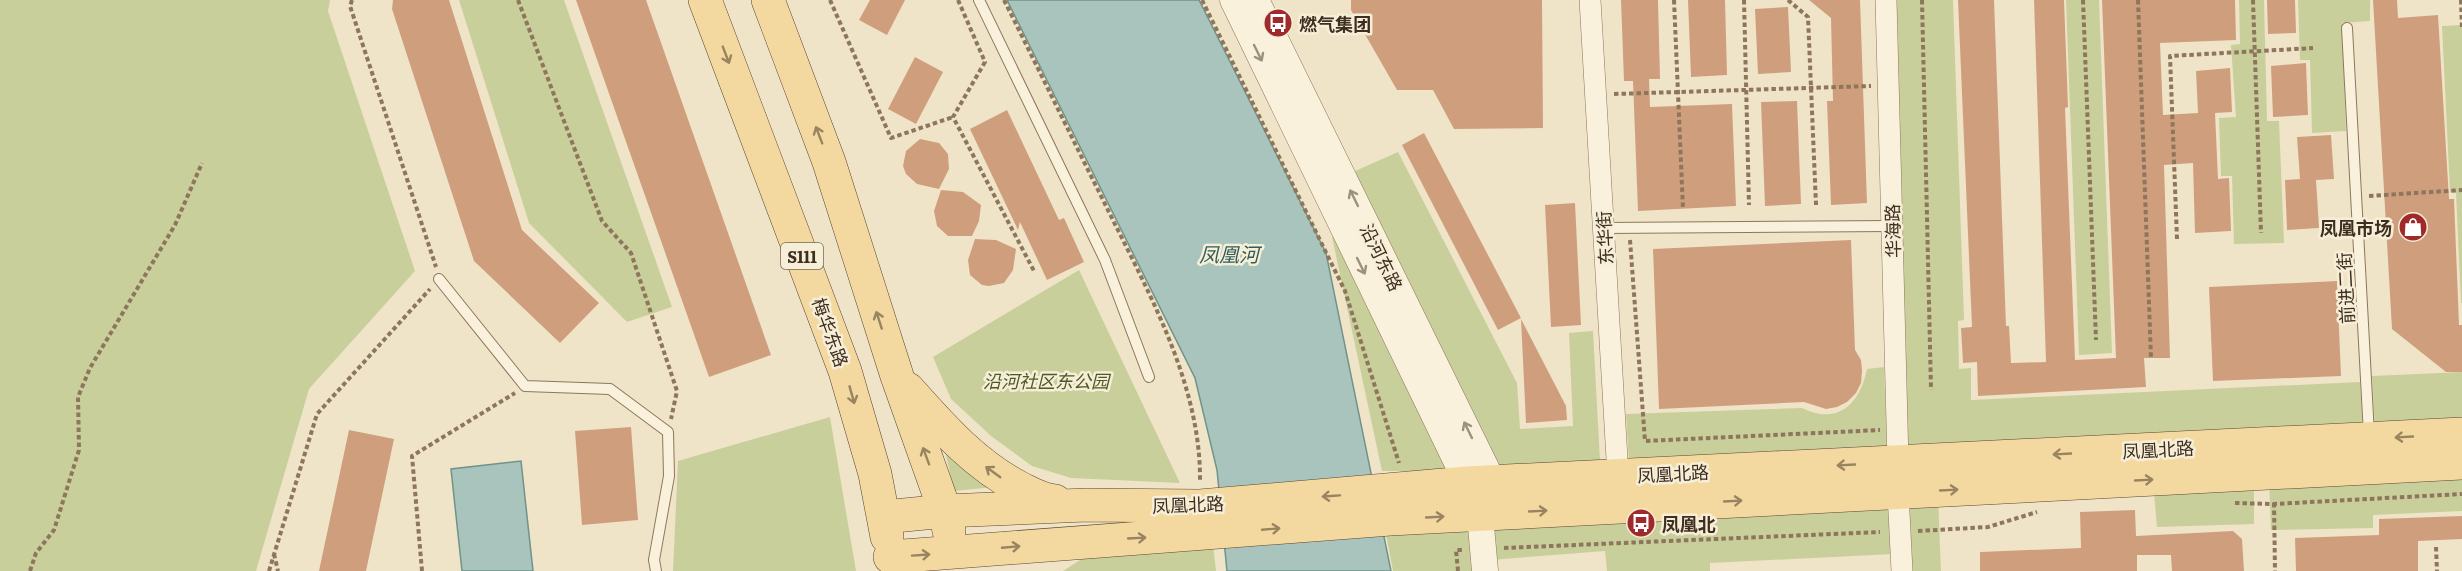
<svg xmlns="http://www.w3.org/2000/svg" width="2462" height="571" font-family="Literata,'Noto Sans SC',serif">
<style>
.green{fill:#c9cf9b}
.water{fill:#a9c4bc;stroke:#6f938a;stroke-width:1.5}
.building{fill:#cf9f7d}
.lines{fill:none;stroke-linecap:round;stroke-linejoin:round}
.service-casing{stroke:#8d765c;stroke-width:12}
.minor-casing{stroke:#8d765c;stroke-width:22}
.tertiary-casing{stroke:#8d765c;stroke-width:27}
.primary-casing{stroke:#5b4430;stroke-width:34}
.path{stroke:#8d765c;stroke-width:4;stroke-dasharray:4.5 3;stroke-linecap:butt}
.service{stroke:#faf1dc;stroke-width:10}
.minor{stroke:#faf1dc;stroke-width:21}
.tertiary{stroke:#faf1dc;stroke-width:26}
.primary{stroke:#f3d9a0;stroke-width:33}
.oneway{stroke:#9c907e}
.oneway2{stroke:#988460}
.labels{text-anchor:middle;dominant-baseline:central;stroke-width:5;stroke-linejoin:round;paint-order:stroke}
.shield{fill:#f7eed8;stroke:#756857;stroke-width:1.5}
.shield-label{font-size:16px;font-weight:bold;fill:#3d2e20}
.poi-label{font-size:18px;font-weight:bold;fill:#3d2e20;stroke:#f7eed8;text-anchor:start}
.street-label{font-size:18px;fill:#3d2e20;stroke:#f7eed8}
.park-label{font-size:18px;font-style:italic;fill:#4d5a26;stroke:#f7eed8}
.water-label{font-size:20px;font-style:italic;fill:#2f5d5a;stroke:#f7eed8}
</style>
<rect width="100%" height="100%" fill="#f0e4c8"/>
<!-- green -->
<g class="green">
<polygon points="0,0 330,0 328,11 415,271 309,389 256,571 0,571"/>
<polygon points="459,0 564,0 672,307 627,322 529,223"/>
<polygon points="1894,0 1953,0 1964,320 1958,321 1959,369 1971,368 1971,400 2360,382 2363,431 1903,454"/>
<polygon points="2066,0 2099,0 2112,353 2079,355"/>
<polygon points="2239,0 2264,0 2267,121 2279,121 2284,243 2234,244 2232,176 2221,176 2219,118 2236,117 2231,45 2240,44"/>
<polygon points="2298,0 2370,0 2370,21 2342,23 2346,131 2312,133 2310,60 2300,60"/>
<polygon points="2462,25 2462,303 2461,303 2456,192 2450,192 2442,26"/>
<polygon points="1398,152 1517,383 1520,429 1573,426 1569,333 1593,331 1600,461 1483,469 1353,172"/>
<polygon points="1351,228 1461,471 1382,471 1332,237"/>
<polygon points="1079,270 1180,483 1071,478 1032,466 991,436 951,399 933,357"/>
<path d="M1884,367l3,82 -258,14 -3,-49 176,-6c37,18 58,-5 65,-39z"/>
<polygon points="2462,372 2462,423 2375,429 2372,376"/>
<polygon points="830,417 856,571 673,571 678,461"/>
<polygon points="944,446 1015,485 954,491"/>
<polygon points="2462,465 2462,511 2373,515 2373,528 2271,530 2269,478"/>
<polygon points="2254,475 2254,524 2157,527 2153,482"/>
<polygon points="1892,497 1894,554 1710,563 1710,571 1607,571 1605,551 1490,560 1487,519"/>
<polygon points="1904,497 1938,497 1941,571 1908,571"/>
<polygon points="1477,519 1481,571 1393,571 1384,524"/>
<polygon points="1213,545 1216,571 1063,571 1091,553"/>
</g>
<!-- water -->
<g class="water">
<polygon points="1007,0 1199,0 1326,253 1391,571 1227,571 1217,470 1195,378"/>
<polygon points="521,461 533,571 462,571 451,469"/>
</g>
<!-- building -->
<g class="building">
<polygon points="393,0 449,0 522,230 599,303 560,343 474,261 392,9"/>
<polygon points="576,0 646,0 771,355 709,377"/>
<polygon points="870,0 905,0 887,35 859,20"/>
<polygon points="1351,0 1542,0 1543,128 1454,129 1433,90 1397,90 1351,10"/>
<polygon points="1621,0 1658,0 1660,79 1649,79 1650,107 1732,104 1736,206 1638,211 1633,81 1624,81"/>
<polygon points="1688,0 1725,0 1727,75 1691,77"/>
<polygon points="1809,0 1860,0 1867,203 1831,205 1827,101 1833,101 1831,18"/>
<polygon points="1958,0 1994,0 2006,326 2009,326 2011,363 2046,362 2034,0 2064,0 2068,107 2065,108 2075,360 2116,358 2102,0 2235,0 2236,40 2160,43 2163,115 2198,113 2196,71 2230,68 2232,112 2215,113 2218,179 2229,178 2231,231 2195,233 2193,163 2164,165 2170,358 2144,358 2146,387 1978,396 1977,362 1963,363 1961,328 1972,327"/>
<polygon points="2267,0 2295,0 2296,33 2268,34"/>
<polygon points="2373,0 2397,0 2398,18 2438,15 2449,199 2454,199 2459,325 2462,325 2462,372 2446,372 2392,329"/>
<polygon points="1788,7 1791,72 1758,74 1755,9"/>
<polygon points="915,57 943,72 916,124 888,109"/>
<polygon points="2306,63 2308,115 2273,117 2271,66"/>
<polygon points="1797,101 1801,204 1765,206 1761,102"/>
<polygon points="1007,110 1059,220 1064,218 1084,262 1047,280 1020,222 1018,230 970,129"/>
<polygon points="1424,133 1521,318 1498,330 1402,145"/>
<polygon points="2331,135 2334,179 2316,180 2319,228 2287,230 2285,180 2300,179 2297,137"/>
<polygon points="920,139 939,143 948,154 949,169 939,189 917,184 906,174 903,166 906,151"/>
<polygon points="941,190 963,192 981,205 979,221 972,236 948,236 937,226 934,211"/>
<polygon points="1575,203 1581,325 1551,327 1545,205"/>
<polygon points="975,239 996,240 1016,249 1013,270 1004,283 989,286 982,285 970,275 968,260"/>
<polygon points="1851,240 1855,350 1861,360 1862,371 1861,383 1856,393 1847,402 1837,407 1826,409 1804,402 1659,409 1653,249"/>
<polygon points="2337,281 2341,376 2213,381 2209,287"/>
<polygon points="1521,319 1566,406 1567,420 1526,423"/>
<polygon points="631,427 638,520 582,525 575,431"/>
<polygon points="349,430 394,439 366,571 319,571"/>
<polygon points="2135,510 2136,536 2233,531 2242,539 2244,571 2172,571 2171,555 2137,555 2137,571 1980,571 1980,552 2081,548 2080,512"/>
<polygon points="2462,516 2462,539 2418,541 2418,571 2296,571 2295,538 2379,535 2379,519"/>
</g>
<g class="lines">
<!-- service casing -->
<g class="service-casing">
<g id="service">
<polyline points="979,0 1105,260 1149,377"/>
<polyline points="2347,28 2369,435"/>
<polyline points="1603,228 1892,226"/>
<polyline points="439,279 525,386 610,389 668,432 669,476 654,560 656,571"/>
</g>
</g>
<!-- minor casing -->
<g class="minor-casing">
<g id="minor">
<polyline points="1590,0 1618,476"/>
<polyline points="1886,0 1898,462"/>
<polyline points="1898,493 1902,571"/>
</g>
</g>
<!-- tertiary casing -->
<g class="tertiary-casing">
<g id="tertiary">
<polyline points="1233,0 1467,483 1480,515 1485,571"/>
<polyline points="1256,0 1493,482 1487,498"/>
</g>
</g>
<!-- primary casing -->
<g class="primary-casing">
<g id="primary">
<polyline points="705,0 845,371 875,474 887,537"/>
<polyline points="768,0 829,162 897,376 945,511 949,531"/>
<path d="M908,389c34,38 66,75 112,99 12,6 22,12 35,13"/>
<polyline points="884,517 945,511 1086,505 1200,506 1467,483 2462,434"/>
<polyline points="890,557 1390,519 2462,463"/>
</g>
</g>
<!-- path -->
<g class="path">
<polyline points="352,0 350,6 436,267"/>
<polyline points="518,0 602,221 631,253 677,391 671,419"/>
<polyline points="830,0 891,138 953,117"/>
<polyline points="958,0 985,62 953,117 1034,271"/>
<path d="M1004,0c34,68 67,136 101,204 42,86 96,179 95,277"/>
<polyline points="1202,0 1345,291 1399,463"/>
<polyline points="1674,0 1683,209"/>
<polyline points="1744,0 1749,205"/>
<polyline points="1788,0 1808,17 1816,205"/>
<polyline points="1922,0 1931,390"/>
<polyline points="2083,0 2096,340"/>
<polyline points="2138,0 2151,358"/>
<polyline points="2253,0 2261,233"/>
<polyline points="2461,0 2462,30"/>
<polyline points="1614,94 1871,86"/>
<polyline points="2369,196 2462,190"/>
<polyline points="2177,239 2170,56 2313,48"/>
<polyline points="1630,240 1645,441 1880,430"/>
<polyline points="2235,503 2274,504 2462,494"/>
<polyline points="2274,503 2275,571"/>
<polyline points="1918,531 1988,527 2037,512"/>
<polyline points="2436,547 2437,571"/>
<polyline points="1504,548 1880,532"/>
<polyline points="274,554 278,571"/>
<polyline points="30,571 36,553 54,530 79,450 78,397 90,368 175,225 202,163"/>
<polyline points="269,571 317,414 430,289"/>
<polyline points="422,571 412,456 515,393"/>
<polyline points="1458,571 1456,550 1464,550"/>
</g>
<!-- service -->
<use href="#service" class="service"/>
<!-- minor -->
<use href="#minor" class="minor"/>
<!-- tertiary -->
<use href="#tertiary" class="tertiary"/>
<!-- primary -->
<use href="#primary" class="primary"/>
</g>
<!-- one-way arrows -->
<defs><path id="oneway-shaft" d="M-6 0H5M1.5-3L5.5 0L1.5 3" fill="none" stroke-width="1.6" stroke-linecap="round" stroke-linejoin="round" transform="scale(1.5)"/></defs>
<g class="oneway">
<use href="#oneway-shaft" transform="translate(1258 53) rotate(64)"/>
<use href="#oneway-shaft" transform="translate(1354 198) rotate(-116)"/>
<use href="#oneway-shaft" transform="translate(1361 266) rotate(64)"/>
<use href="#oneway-shaft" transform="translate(1468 430) rotate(-116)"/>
</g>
<g class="oneway2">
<use href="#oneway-shaft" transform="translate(726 55) rotate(69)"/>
<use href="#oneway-shaft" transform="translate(819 135) rotate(-111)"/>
<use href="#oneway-shaft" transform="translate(879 320) rotate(-108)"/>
<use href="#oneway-shaft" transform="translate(852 395) rotate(74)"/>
<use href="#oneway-shaft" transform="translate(2404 437) rotate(177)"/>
<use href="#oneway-shaft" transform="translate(2062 454) rotate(177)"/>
<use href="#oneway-shaft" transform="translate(926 456) rotate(-110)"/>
<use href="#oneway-shaft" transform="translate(1846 465) rotate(177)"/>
<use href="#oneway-shaft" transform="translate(993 472) rotate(-144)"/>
<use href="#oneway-shaft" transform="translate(2144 480) rotate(-3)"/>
<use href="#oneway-shaft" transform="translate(1949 490) rotate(-3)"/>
<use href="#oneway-shaft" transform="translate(1331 496) rotate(176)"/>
<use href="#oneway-shaft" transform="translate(1733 501) rotate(-3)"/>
<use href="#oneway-shaft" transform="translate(1538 511) rotate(-3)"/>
<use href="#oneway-shaft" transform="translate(1435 517) rotate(-3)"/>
<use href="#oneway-shaft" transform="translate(1271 529) rotate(-5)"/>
<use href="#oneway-shaft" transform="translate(1137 538) rotate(-3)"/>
<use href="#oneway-shaft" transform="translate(1011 547) rotate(-5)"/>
<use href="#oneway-shaft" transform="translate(921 555) rotate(-4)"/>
</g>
<!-- icons -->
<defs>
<g id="bus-disc" transform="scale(1.5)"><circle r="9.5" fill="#9e2a2b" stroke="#f7eed8"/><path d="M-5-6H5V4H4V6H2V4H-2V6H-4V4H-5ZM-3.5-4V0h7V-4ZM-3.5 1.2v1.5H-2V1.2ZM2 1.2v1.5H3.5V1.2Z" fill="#fff"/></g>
<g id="shop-disc" transform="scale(1.5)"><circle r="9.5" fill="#9e2a2b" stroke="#f7eed8"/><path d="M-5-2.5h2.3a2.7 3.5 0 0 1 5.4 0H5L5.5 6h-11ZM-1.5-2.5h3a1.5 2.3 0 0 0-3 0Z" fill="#fff"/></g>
</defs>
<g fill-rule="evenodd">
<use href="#bus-disc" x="1278" y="23"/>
<use href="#shop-disc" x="2413" y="227"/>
<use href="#bus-disc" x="1641" y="523"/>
</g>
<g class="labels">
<!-- shield labels -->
<rect class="shield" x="781" y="243" width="42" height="26" rx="4.5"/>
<g class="shield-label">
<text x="802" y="256">S111</text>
</g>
<!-- poi labels -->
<g class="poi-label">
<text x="1299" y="23">燃气集团</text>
<text x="2392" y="227" text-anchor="end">凤凰市场</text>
<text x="1662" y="523">凤凰北</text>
</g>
<!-- street labels -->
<g class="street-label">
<text transform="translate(1892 231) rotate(-91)">华海路</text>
<text transform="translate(1604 238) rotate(-93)">东华街</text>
<text transform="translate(1382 257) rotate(64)">沿河东路</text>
<text transform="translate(2345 288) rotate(-93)">前进二街</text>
<text transform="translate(831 332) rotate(70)">梅华东路</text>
<text transform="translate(2158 449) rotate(-3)">凤凰北路</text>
<text transform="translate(1673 473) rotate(-3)">凤凰北路</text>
<text transform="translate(1188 504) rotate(-2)">凤凰北路</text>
</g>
<!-- park labels -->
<g class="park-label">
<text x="1046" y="380">沿河社区东公园</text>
</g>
<!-- water labels -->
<g class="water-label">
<text x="1229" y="253">凤凰河</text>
</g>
</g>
</svg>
